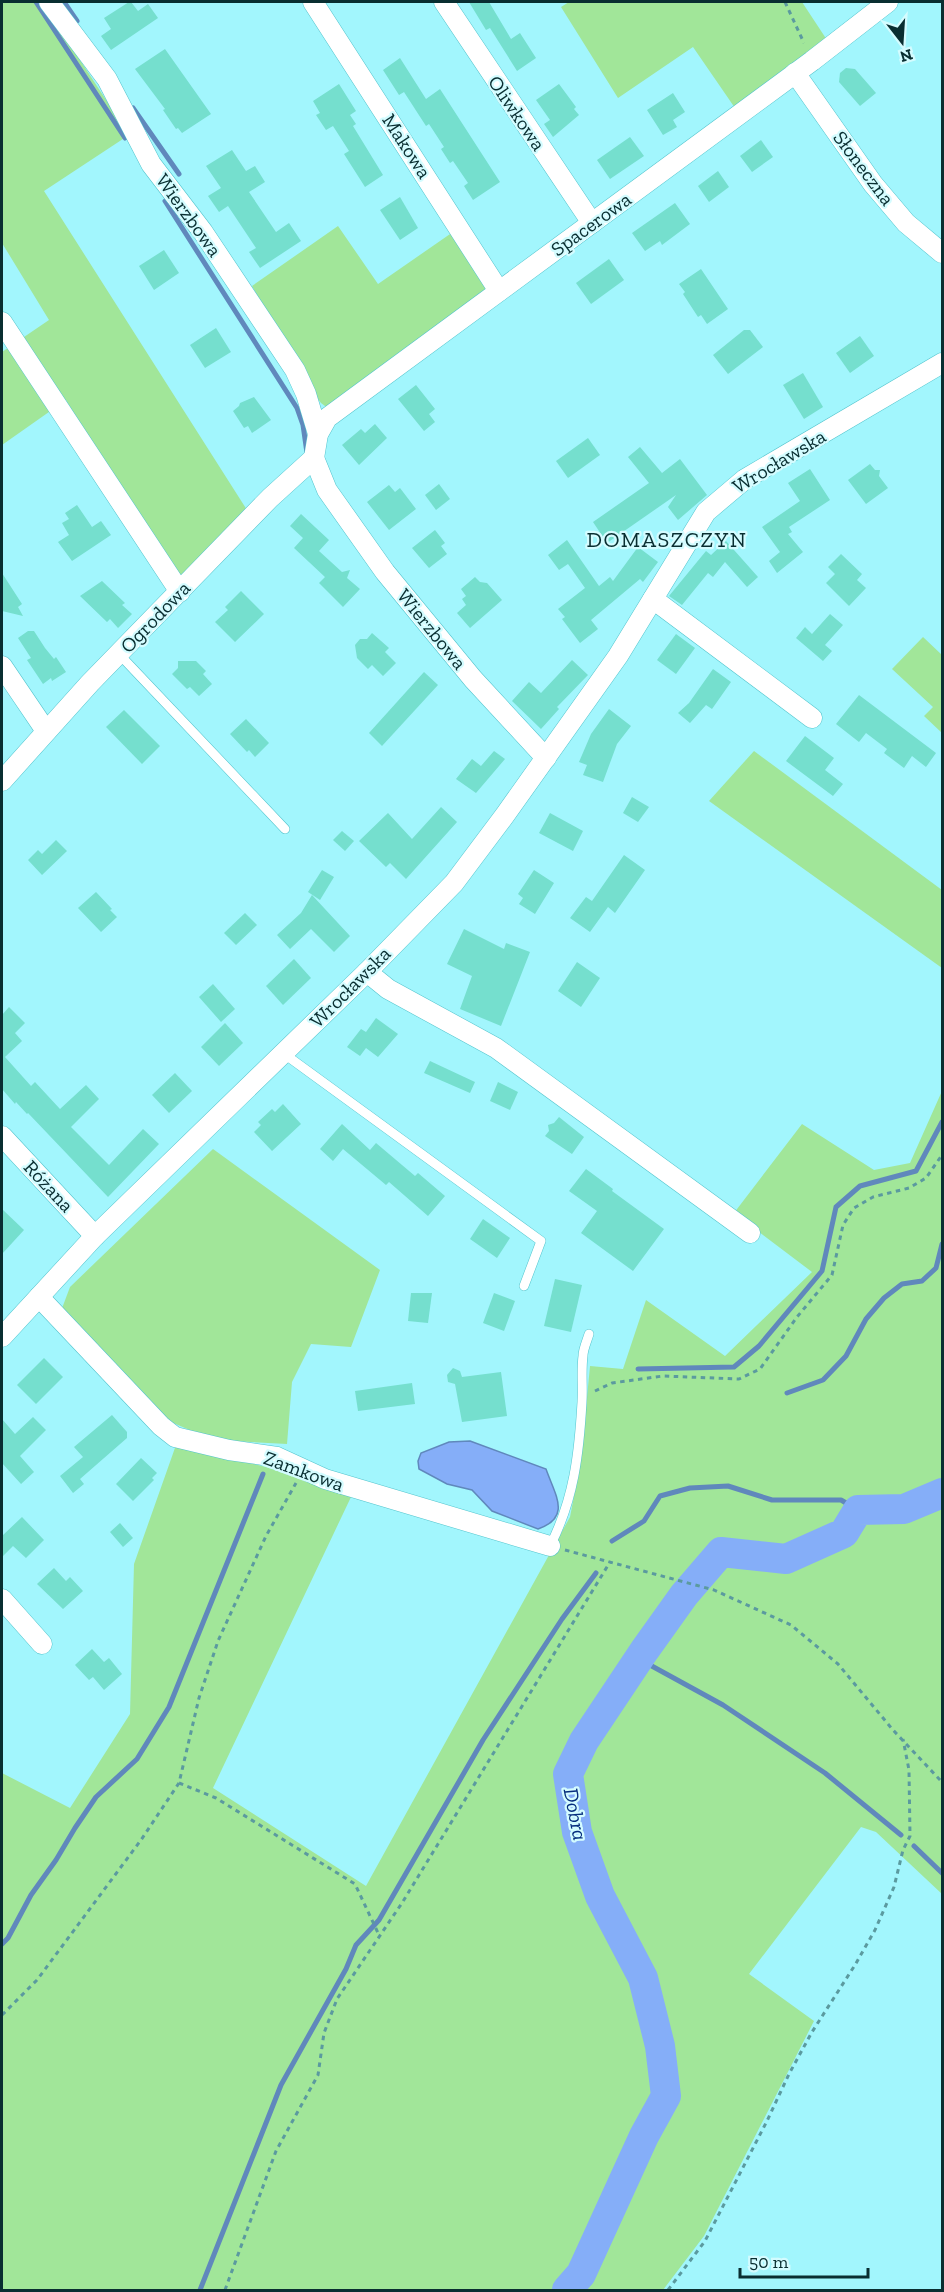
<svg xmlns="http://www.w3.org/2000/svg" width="944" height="2292" font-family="'Zilla Slab',serif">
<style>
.green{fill:#a1e699}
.water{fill:#85aef8;stroke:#6088bc;stroke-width:1.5}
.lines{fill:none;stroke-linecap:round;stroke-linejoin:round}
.stream{stroke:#6088bc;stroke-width:5}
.river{stroke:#85aef8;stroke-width:30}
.building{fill:#75dfce}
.lane-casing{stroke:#53c4cd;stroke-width:10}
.street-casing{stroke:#53c4cd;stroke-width:21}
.path{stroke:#5b9a9f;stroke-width:3;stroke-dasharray:4.5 4.5;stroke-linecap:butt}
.lane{stroke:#fff;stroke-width:9}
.street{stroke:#fff;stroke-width:20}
.labels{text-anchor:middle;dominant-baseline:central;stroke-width:4.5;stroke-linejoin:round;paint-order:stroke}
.street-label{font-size:20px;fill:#092e31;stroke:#d4fcff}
.water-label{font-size:21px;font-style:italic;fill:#062e7e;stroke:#d4fcff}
.quarter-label{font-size:22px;letter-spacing:1.5px;fill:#092e31;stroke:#d4fcff}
</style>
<rect width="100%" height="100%" fill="#a2f6fd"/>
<!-- green -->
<g class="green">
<polygon points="2,2 42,2 129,135 44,191 247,510 182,577 104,466 66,400 2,445 2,352 49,320 2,243"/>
<polygon points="569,2 802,2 827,40 735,108 693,47 618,98 561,7"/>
<polygon points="338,226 378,284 453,232 489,292 329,409 321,403 309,387 252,286"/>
<polygon points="923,637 942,655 942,733 924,716 933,707 892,669"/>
<polygon points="754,751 942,890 942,968 709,801"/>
<polygon points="942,1091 942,1894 876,1832 861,1827 749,1974 814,2021 704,2236 663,2290 579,2290 587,2282 654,2124 675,2092 671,2053 648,1977 606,1897 590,1852 580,1793 579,1762 614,1702 606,1697 578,1738 564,1771 566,1797 574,1835 596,1898 641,1983 654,2043 660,2092 575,2265 558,2290 2,2290 2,1773 70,1808 130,1714 134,1564 176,1445 266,1467 351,1497 213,1788 366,1886 570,1517 581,1460 590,1366 623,1369 646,1300 725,1356 812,1272 734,1213 802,1124 874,1170 910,1163"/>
<polygon points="213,1149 380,1270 351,1347 311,1344 292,1382 287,1444 213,1440 164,1419 61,1311 70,1287"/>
</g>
<!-- water -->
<path class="water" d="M470,1441l76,28c9,26 26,48 -8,60l-46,-18 -20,-21 -25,-6 -28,-15 -1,-8 3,-8 28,-11z"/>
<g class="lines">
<!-- stream -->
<g class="stream">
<polyline points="36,2 125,138"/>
<polyline points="64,2 77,21"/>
<polyline points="133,108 179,174"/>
<polyline points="165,201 297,408 303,425 307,453"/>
<polyline points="638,1369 734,1367 759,1346 822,1271 836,1207 860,1186 916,1171 942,1122"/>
<polyline points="787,1393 823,1380 846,1356 866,1319 884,1298 902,1284 922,1281 936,1268 942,1244"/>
<polyline points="612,1541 644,1521 660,1496 690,1488 728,1486 772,1500 841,1500 858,1510"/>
<polyline points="639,1659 723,1705 825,1773 901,1835"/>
<polyline points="914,1846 942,1873"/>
<polyline points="2,1944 8,1938 31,1895 56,1860 75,1828 96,1797 137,1759 169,1707 263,1474"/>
<polyline points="200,2290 281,2085 346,1969 356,1945 379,1920 483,1740 562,1619 596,1573"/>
</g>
<!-- river -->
<polyline class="river" points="567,2290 581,2274 644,2136 666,2096 660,2046 643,1978 600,1896 577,1832 568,1774 584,1741 644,1651 684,1595 721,1552 786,1559 844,1533 858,1510 904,1509 942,1493"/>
</g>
<!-- building -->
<g class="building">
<polygon points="129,2 131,2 138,11 148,4 158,18 111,50 101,36 111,29 104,18"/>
<polygon points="469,2 489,2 511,39 520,33 536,58 517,71 490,28 486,30"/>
<polygon points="165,49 211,114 182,133 178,128 176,129 163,110 165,109 135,69"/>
<polygon points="400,58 426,99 440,89 500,182 473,200 464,186 468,183 453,161 450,163 441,149 444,147 429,124 426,126 404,92 399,95 383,70"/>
<polygon points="846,68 855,69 876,93 860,106 839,82 840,73"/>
<polygon points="339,84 356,111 350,115 356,124 353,126 383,175 365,187 344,154 349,151 333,126 326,130 316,115 320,113 313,101"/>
<polygon points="559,84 576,107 574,109 579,115 553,137 544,124 550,120 536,100"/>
<polygon points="673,93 685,112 673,120 677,127 663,135 647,110"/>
<polygon points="630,137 644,156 610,179 597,160"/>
<polygon points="761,140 773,157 752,172 740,156"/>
<polygon points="232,150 246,171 255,166 265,182 249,192 276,232 289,223 301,241 260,268 249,252 256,248 228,206 219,212 208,196 221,188 206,166"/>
<polygon points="718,171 729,187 709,202 698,186"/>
<polygon points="400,197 418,228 400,240 380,210"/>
<polygon points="675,203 690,224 662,245 660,241 645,251 632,233"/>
<polygon points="164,250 179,273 154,290 139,266"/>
<polygon points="609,259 624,280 591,304 576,283"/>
<polygon points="701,269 728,309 707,324 701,315 698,317 683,294 685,292 679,284"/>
<polygon points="216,328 231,352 205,368 190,345"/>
<polygon points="744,330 750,330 763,347 728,374 713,355"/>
<polygon points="860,336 874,356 850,373 836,353"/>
<polygon points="803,373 823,407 804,419 783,385"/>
<polygon points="416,385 435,409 429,414 435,422 424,431 398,399"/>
<polygon points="254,397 271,420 252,433 248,426 244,428 233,411 239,406 240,403"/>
<polygon points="375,424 387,438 359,465 342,445 361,429 365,433"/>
<polygon points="588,438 600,455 568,478 556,461"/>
<polygon points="640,447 662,473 680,459 707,495 678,520 668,507 676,495 607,543 593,522 649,483 628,457"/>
<polygon points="870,464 875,470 880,470 879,476 888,488 866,504 848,480"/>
<polygon points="810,469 830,500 789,527 792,532 788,534 803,552 777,573 769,561 780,552 762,527 800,501 788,483"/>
<polygon points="439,484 450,499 436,510 425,495"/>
<polygon points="389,485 395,492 400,488 416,509 389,530 367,502"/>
<polygon points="77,505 92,527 101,521 111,535 72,561 58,542 69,535 62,523 69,519 65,513"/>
<polygon points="301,514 329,540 319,551 342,572 350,570 347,578 360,589 343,607 319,583 325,577 294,548 303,538 290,526"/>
<polygon points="435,530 445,543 441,546 447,554 429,568 412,548"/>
<polygon points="567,540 599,586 610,577 613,581 638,547 658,562 643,582 640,579 591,620 598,629 580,643 562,619 565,617 558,609 585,588 568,564 559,570 548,555"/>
<polygon points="726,541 758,577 747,587 725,562 713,577 708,573 682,605 669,596 706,551 711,555"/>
<polygon points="841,554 862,574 857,580 866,588 849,606 826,583 835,574 828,567"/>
<polygon points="2,573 22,604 18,607 23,616 2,611"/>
<polygon points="475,577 480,582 487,583 502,600 470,628 457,613 466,605 462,599 466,596 461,589"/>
<polygon points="102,581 125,603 122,605 132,614 118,628 110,619 107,622 80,596"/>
<polygon points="241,591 264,614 235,642 215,622 228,610 225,607"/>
<polygon points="830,614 843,625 825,645 832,651 823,661 796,638 805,627 812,634"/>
<polygon points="28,631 34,631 45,648 54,659 56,657 66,672 52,681 51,678 43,684 27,660 31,658 18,638"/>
<polygon points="372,633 389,648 385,652 396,663 383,676 372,665 368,669 357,658 355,645 360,639 367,639"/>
<polygon points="676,634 695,648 676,674 657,660"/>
<polygon points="572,660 588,675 557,707 559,709 541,729 512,701 529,682 541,693"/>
<polygon points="178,661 196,661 206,671 203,674 212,684 199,696 190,687 187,689 172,674 178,668"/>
<polygon points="713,669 731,682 712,709 706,705 690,723 678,713 689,703"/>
<polygon points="424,672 438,685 382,746 369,733"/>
<polygon points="859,695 936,753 926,767 912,756 904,768 884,753 887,749 866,733 859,742 836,724"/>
<polygon points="609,709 631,726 617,744 603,782 583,775 587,765 579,762 591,734"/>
<polygon points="124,710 160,746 142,764 106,727"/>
<polygon points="246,719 269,743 255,757 249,750 247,752 230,734"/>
<polygon points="805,736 834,758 825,770 843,784 833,796 786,761"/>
<polygon points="494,751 505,759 476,793 456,779 472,759 481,766"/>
<polygon points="632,797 649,807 638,822 623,813"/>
<polygon points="441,807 457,822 406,879 390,863 386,867 359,841 388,813 412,839"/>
<polygon points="550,813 583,831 573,851 539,833"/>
<polygon points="342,831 354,841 345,851 333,840"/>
<polygon points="56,840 67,851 42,875 28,860 38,850 42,854"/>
<polygon points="624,855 645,870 615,913 608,907 590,932 570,918 586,897 592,901"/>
<polygon points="322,870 334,877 320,900 308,892"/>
<polygon points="534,870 554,883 535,914 519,904 523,898 518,894"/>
<polygon points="96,892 112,909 110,910 117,917 101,932 78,908"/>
<polygon points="312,895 350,936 334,952 311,929 290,949 277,935 301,913"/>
<polygon points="245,913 257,925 236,945 224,933"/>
<polygon points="464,929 504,949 506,943 530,952 501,1026 460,1009 472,976 447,964"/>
<polygon points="294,959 311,978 283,1005 266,986"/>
<polygon points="577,962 600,978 581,1007 558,991"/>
<polygon points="213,984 235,1009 221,1022 199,997"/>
<polygon points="9,1007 25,1023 15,1033 22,1041 5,1057 31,1086 35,1082 60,1109 86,1085 99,1099 71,1127 109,1165 143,1129 159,1144 108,1197 28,1113 27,1114 16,1102 15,1104 2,1089 2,1015"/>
<polygon points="376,1018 398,1034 378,1057 366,1048 360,1056 347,1047 361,1029 366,1032"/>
<polygon points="225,1023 243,1043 219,1066 201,1047"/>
<polygon points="430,1061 475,1082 470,1093 424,1073"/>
<polygon points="175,1073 192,1091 169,1113 152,1095"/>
<polygon points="498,1082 518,1092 510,1110 490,1101"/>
<polygon points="283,1104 301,1124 272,1151 254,1132 261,1125 258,1122 272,1109 275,1112"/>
<polygon points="559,1117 584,1137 572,1154 545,1136 549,1131 548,1125 554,1123"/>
<polygon points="342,1124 370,1150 376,1143 415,1176 418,1173 445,1196 428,1216 389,1182 386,1185 343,1149 333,1161 320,1149"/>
<polygon points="586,1169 613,1189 612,1191 664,1229 633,1271 581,1233 597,1211 569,1191"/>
<polygon points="2,1209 24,1230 2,1254"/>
<polygon points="483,1219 510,1238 497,1258 470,1239"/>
<polygon points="555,1279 582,1285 571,1332 544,1326"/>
<polygon points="411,1293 432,1293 428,1323 408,1321"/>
<polygon points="494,1293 515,1301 504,1331 483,1323"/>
<polygon points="44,1358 63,1377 36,1404 17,1385"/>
<polygon points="453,1368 460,1371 462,1377 501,1372 507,1416 462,1422 455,1384 448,1382 447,1375"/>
<polygon points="412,1383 415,1404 358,1411 355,1391"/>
<polygon points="112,1415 127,1432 127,1438 80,1479 84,1484 73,1493 60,1476 83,1457 74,1447"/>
<polygon points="33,1417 46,1430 20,1456 34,1472 21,1484 2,1463 2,1419 15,1434"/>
<polygon points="141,1458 157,1473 152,1478 154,1480 133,1501 116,1484"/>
<polygon points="22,1517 44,1540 26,1558 13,1546 2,1557 2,1536"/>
<polygon points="120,1523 133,1538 123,1547 110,1532"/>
<polygon points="54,1568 66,1581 70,1577 83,1591 63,1609 37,1584"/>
<polygon points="92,1649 104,1662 109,1658 122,1674 104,1690 93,1677 89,1680 75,1665"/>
</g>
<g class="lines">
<!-- lane casing -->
<g class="lane-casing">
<g id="lane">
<polyline points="119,654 285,829"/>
<polyline points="283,1053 541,1241 524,1286"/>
<path d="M550,1546c24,-47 29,-92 32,-144 1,-15 -1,-31 1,-46 0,-7 4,-15 6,-22"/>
</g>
</g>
<!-- street casing -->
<g class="street-casing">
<g id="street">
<polyline points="49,2 107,79 151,164 203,232 295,370 306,394 318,434"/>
<polyline points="313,2 499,291"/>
<polyline points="444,2 592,223"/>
<polyline points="795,73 873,184 906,223 942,253"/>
<polyline points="2,322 180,592"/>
<polyline points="314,458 318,434 327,418 812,61 888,2"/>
<polyline points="314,458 327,490 385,572 473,679 546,758"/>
<polyline points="653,599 812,718"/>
<polyline points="2,666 46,731"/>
<polyline points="2,781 90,683 270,498 314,458"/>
<polyline points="367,972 388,989 496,1048 750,1233"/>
<polyline points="2,1136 95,1236"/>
<polyline points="39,1297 161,1426 175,1437 229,1450 277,1457 325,1479 550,1546"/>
<polyline points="2,1337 95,1236 367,972 454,883 505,815 618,656 706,512 745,479 942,363"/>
<polyline points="2,1599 42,1644"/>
</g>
</g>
<!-- path -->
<g class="path">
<polyline points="785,2 804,43"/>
<polyline points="595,1391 612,1383 663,1376 739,1379 760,1369 797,1317 832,1275 843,1225 854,1208 873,1197 909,1188 926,1178 942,1155"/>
<polyline points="565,1550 714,1590 791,1625 838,1664 893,1730 942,1782"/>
<polyline points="179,1783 216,1798 355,1884 379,1935"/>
<polyline points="2,2015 37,1980 141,1840 179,1783 199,1698 218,1641 266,1536 296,1483"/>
<polyline points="225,2290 276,2151 318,2075 324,2033 337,1999 402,1903 610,1562"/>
<polyline points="668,2290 705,2241 767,2121 789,2074 812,2032 855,1965 875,1930 894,1887 903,1850 910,1836 909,1770 903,1739"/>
</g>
<!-- lane -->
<use href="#lane" class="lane"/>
<!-- street -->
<use href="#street" class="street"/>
</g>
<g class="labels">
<!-- street labels -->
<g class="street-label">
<text transform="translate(517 113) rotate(56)">Oliwkowa</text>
<text transform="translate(407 146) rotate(57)">Makowa</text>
<text transform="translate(864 168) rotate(53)">Słoneczna</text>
<text transform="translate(189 215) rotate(54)">Wierzbowa</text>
<text transform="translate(591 224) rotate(-36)">Spacerowa</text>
<text transform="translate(779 461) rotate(-31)">Wrocławska</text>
<text transform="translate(155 617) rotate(-46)">Ogrodowa</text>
<text transform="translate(432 629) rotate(51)">Wierzbowa</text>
<text transform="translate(350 987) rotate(-45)">Wrocławska</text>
<text transform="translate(49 1186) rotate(47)">Różana</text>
<text transform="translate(304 1471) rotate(20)">Zamkowa</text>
</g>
<!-- water labels -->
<g class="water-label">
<text transform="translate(576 1814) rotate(79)">Dobra</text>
</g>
<!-- quarter labels -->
<g class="quarter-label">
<text x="667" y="539">DOMASZCZYN</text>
</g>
</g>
<!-- border -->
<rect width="944" height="2292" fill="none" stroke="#092e31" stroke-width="6"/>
<!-- north arrow -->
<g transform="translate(902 42) rotate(163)" stroke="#d4fcff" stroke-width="4.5" paint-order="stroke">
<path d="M0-4.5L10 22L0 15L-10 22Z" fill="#092e31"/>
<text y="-9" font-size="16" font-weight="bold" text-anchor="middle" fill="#092e31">N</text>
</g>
<!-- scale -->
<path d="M740 2268v9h128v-9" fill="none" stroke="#092e31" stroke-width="3"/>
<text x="749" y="2268" font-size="18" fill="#092e31" stroke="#d4fcff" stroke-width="4.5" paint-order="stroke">50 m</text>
</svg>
